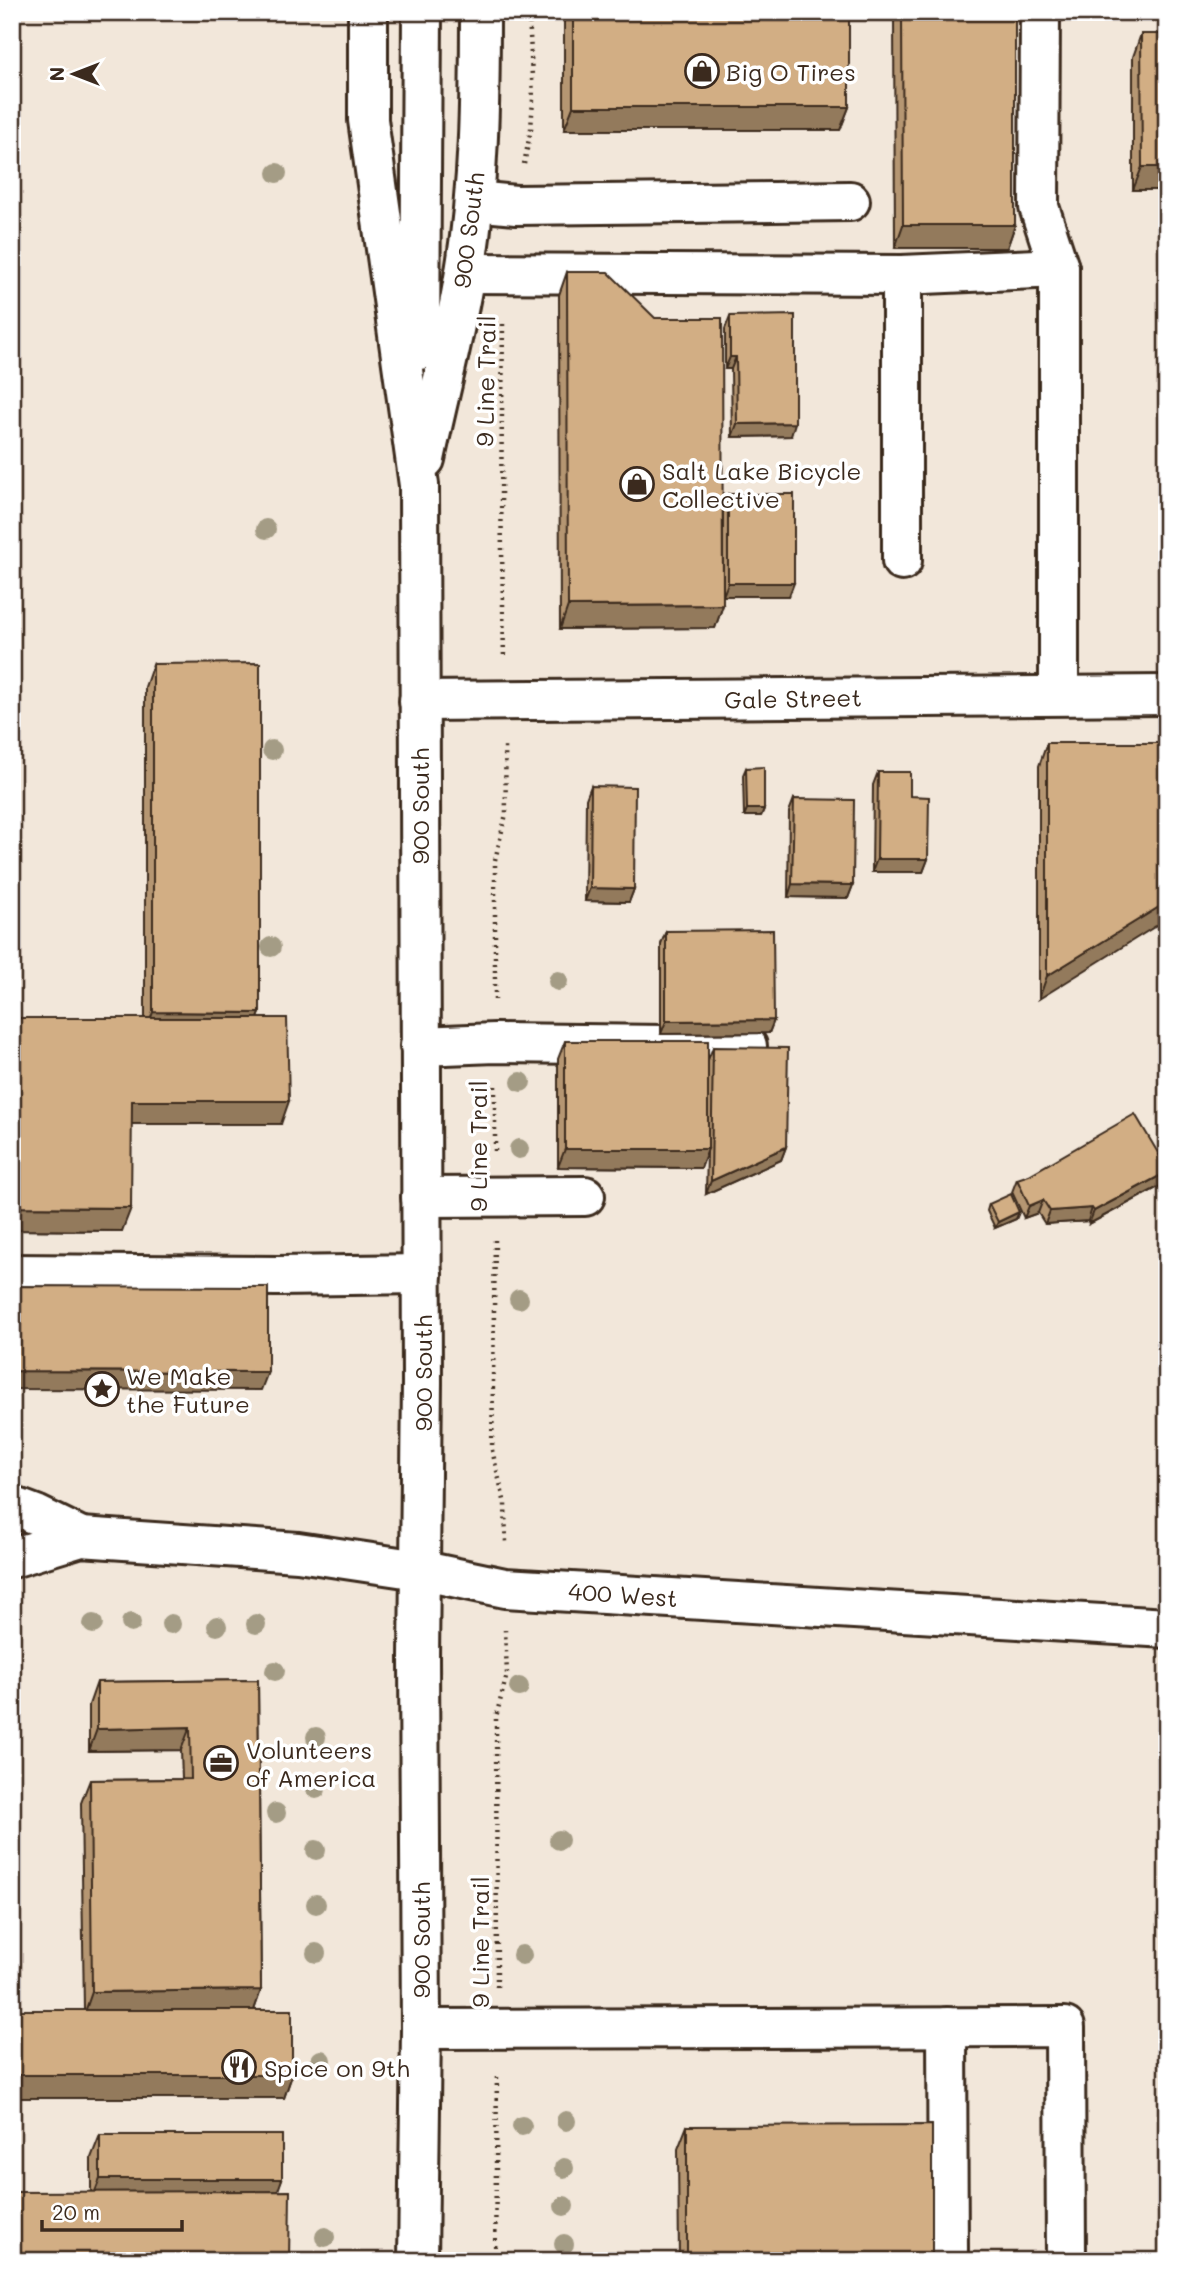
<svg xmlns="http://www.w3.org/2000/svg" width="1179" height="2273" font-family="Mali,sans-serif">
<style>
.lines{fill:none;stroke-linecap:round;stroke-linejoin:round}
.minor-casing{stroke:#3b2a1e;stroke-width:44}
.path{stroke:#3b2a1e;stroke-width:4.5;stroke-dasharray:2 5;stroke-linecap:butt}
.minor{stroke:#fff;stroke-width:38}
.tree{fill:#a49c85}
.wall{fill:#b59672;stroke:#3b2a1e;stroke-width:2}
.shaded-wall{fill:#937a5c;stroke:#3b2a1e;stroke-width:2}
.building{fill:#d2ae84;stroke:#3b2a1e;stroke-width:2}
.labels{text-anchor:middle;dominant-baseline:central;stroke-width:7;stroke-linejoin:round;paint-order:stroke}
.poi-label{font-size:24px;fill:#3b2a1e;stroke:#fff;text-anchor:start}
.street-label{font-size:24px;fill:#3b2a1e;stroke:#fff}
</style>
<rect width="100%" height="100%" fill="#f2e7da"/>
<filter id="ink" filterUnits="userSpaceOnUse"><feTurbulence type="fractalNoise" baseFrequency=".0143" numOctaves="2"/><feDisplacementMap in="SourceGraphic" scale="14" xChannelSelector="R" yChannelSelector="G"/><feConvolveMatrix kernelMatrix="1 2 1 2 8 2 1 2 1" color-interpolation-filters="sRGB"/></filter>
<g filter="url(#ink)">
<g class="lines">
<!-- minor casing -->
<g class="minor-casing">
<g id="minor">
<polyline points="368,12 368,120 419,485 422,1382 419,1658 421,2029 418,2261"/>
<polyline points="1040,12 1039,207 1059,268 1059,695"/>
<polyline points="474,201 516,205 850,201"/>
<polyline points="465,273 902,275 1059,268"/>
<polyline points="420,350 422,12"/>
<path d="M425,459c13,-62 30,-124 40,-187 14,-86 15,-173 15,-260"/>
<polyline points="902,561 902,275"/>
<polyline points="419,701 1167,695"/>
<polyline points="420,1046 495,1043 747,1046"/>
<polyline points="421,1197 585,1196"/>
<polyline points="12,1274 278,1276 422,1274"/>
<polyline points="12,1506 36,1515 81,1537"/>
<polyline points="12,1558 81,1537 298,1552 419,1570 505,1588 1167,1628"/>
<polyline points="947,2027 948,2261"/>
<polyline points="421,2029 1065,2027 1066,2261"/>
</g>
</g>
<!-- path -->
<g class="path">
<polyline points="524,164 531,129 533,99 529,12"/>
<polyline points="503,324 501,497 504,659"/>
<polyline points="495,1000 495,860 506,814 505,744"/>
<polyline points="495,1086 495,1154"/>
<polyline points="495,1240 492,1450 505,1504 506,1544"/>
<polyline points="497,1987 496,1717 507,1674 505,1630"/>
<polyline points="495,2261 497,2073"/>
</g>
<!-- minor -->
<use href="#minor" class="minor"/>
</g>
<!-- trees -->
<g class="tree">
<circle cx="277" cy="173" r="10"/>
<circle cx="266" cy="529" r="10"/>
<circle cx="272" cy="750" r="10"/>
<circle cx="271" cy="947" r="10"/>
<circle cx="558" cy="981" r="10"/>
<circle cx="521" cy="1082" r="10"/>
<circle cx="519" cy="1149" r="10"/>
<circle cx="519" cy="1299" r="10"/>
<circle cx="131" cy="1623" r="10"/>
<circle cx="93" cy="1624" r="10"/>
<circle cx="171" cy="1624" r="10"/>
<circle cx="256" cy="1624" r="10"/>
<circle cx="217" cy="1626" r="10"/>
<circle cx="275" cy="1671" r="10"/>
<circle cx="519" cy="1687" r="10"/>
<circle cx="316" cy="1737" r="10"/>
<circle cx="316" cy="1789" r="10"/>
<circle cx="276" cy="1813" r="10"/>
<circle cx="559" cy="1840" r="10"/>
<circle cx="316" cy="1850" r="10"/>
<circle cx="316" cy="1904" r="10"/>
<circle cx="316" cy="1953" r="10"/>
<circle cx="522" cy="1955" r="10"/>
<circle cx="321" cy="2060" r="10"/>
<circle cx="566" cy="2121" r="10"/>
<circle cx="522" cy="2126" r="10"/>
<circle cx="564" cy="2168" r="10"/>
<circle cx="564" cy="2206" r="10"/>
<circle cx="325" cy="2237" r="10"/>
<circle cx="564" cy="2244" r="10"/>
</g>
<!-- wall -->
<g class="wall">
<polygon points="564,12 849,12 849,107 840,130 564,130"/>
<polygon points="894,12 1015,12 1015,225 1007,248 895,248"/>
<polygon points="1141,34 1167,190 1133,190 1133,57"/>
<polygon points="567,272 723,605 715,628 560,629 559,295"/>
<polygon points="730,316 791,436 732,437 731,369 725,369 725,329"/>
<polygon points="728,494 789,596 723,596 723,507"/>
<polygon points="153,664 260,1013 258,1018 281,1124 131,1124 122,1231 12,1230 145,1018 145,687"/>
<polygon points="1047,743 1167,743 1039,999 1039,766"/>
<polygon points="746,768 764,809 761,816 744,816 743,775"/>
<polygon points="878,772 910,796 928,859 923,872 872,872 873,785"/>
<polygon points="591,786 634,889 629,902 585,901 586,799"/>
<polygon points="794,799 853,885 848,898 788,897 789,812"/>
<polygon points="666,931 774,1020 769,1033 661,1034 661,944"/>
<polygon points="565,1041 708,1060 713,1047 786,1147 781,1160 706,1194 707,1152 701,1168 558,1167 558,1059"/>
<polygon points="1017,1179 1164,1184 1089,1224 1088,1221 1045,1224 1038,1213 1024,1218 1012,1192"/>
<polygon points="989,1204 1019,1212 1016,1219 995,1228 987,1211"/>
<polygon points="258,1680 261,1990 254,2010 292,2075 284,2098 12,2098 84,2010 81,1803 90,1780 182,1779 181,1750 89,1751 89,1705 97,1682"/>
<polygon points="687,2126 932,2261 679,2261 678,2149"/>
<polygon points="100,2135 282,2179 277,2191 91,2192 91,2158"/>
</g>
<!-- shaded-wall -->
<g class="shaded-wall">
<polygon points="573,107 849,107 840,130 564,130"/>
<polygon points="1142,167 1167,167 1167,190 1133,190"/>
<polygon points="903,225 1015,225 1007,248 895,248"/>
<polygon points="730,357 736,357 731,369 725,369"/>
<polygon points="795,423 791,436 732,437 737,424"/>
<polygon points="728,583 794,583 789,596 723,596"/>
<polygon points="723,605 715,628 560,629 568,606"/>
<polygon points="747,809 764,809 761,816 744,816"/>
<polygon points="877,859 928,859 923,872 872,872"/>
<polygon points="792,884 853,885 848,898 788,897"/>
<polygon points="590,888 634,889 629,902 585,901"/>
<polygon points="1167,902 1167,919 1039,999 1047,976"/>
<polygon points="153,1012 260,1013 251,1036 145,1035"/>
<polygon points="774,1020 769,1033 661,1034 666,1021"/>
<polygon points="132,1101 289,1101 281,1124 123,1124"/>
<polygon points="786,1147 781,1160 706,1194 711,1181"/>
<polygon points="565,1149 708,1149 701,1168 558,1167"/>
<polygon points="1167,1172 1167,1175 1164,1184 1089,1224 1094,1211"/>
<polygon points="1043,1200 1038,1213 1024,1218 1029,1206"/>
<polygon points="12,1207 131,1208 122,1231 12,1230"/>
<polygon points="1092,1208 1088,1221 1045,1224 1050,1211"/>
<polygon points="1019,1212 1016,1219 995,1228 998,1222"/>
<polygon points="12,1371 268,1372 261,1390 12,1389"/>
<polygon points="190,1727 181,1750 89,1751 97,1729"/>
<polygon points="261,1990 253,2013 84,2015 92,1992"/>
<polygon points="12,2075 292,2075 284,2098 12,2098"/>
<polygon points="100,2179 282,2179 274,2202 91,2202"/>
</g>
<!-- building -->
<g class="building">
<rect x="573" y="12" width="276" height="95"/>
<polygon points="902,12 1015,12 1015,225 903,225"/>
<polygon points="1141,34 1167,34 1167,167 1142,167"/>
<polygon points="567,272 608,272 655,318 722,318 723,605 568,606"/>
<polygon points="795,315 795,423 737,424 736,357 730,357 730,316"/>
<rect x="728" y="494" width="66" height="89"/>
<polygon points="260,663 260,1013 153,1012 153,664"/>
<polygon points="1047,743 1167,743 1167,902 1047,976"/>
<polygon points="764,767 764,809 747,809 746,768"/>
<polygon points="878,772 910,772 910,796 929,797 928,859 877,859"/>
<polygon points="591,786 635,787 634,889 590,888"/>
<polygon points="794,799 854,800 853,885 792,884"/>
<polygon points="773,930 774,1020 666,1021 666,931"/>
<polygon points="12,1018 287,1018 289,1101 132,1101 131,1208 12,1207"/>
<rect x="565" y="1041" width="143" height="108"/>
<polygon points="713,1047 788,1048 786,1147 711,1181"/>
<polygon points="1135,1114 1167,1168 1167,1172 1094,1211 1092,1208 1050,1211 1043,1200 1029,1206 1017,1179 1029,1175"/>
<polygon points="1011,1194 1019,1212 998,1222 989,1204"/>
<polygon points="12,1286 268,1287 268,1372 12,1371"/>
<polygon points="258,1680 261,1990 92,1992 90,1780 191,1779 190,1727 97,1729 97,1682"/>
<rect x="12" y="2010" width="280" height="65"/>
<polygon points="932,2125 932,2261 687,2261 687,2126"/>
<rect x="100" y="2135" width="182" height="44"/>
<polygon points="290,2191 289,2261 12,2261 12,2192"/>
</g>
</g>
<!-- icons -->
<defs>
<g id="shop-ring" transform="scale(1.75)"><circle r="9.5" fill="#fff" stroke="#3b2a1e" stroke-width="1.5"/><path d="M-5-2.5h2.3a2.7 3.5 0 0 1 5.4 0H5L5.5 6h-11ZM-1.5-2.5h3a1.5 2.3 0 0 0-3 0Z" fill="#3b2a1e"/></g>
<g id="sight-ring" transform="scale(1.75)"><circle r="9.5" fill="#fff" stroke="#3b2a1e" stroke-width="1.5"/><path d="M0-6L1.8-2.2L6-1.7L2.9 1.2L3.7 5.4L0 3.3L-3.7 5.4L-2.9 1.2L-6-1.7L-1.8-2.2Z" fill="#3b2a1e"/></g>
<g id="office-ring" transform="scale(1.75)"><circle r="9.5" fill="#fff" stroke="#3b2a1e" stroke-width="1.5"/><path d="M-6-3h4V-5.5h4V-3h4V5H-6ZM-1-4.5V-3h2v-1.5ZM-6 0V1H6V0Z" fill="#3b2a1e"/></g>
<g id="restaurant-ring" transform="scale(1.75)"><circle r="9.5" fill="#fff" stroke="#3b2a1e" stroke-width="1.5"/><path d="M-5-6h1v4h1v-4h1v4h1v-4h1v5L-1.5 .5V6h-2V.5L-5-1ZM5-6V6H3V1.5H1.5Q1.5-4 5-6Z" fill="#3b2a1e"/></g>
</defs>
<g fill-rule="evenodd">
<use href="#shop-ring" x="702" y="71"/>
<use href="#shop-ring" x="637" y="484"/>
<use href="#sight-ring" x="102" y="1389"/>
<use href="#office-ring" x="221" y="1763"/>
<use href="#restaurant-ring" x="239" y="2067"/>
</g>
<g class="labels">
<!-- poi labels -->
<g class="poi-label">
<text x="726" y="71">Big O Tires</text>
<text x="662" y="470">Salt Lake Bicycle<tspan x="662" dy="28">Collective</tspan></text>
<text x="126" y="1375">We Make<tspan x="126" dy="28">the Future</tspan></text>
<text x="246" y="1749">Volunteers<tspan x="246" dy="28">of America</tspan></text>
<text x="264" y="2067">Spice on 9th</text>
</g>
<!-- street labels -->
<g class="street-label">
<text transform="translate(468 230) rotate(-83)">900 South</text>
<text transform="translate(485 381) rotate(-89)">9 Line Trail</text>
<text transform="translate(793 698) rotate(-1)">Gale Street</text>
<text transform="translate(419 806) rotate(-90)">900 South</text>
<text transform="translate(477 1146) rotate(-90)">9 Line Trail</text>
<text transform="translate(422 1373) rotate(-90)">900 South</text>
<text transform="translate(623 1594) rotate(4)">400 West</text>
<text transform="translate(420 1940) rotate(-90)">900 South</text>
<text transform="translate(479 1942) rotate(-90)">9 Line Trail</text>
</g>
</g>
<!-- margin -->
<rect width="1179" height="2273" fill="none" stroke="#fff" stroke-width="42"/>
<rect x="21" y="21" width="1137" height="2231" fill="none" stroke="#3b2a1e" stroke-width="2.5" filter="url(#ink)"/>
<!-- north arrow -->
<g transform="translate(74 74) rotate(270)" stroke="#ffffff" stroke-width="5" paint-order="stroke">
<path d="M0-5L12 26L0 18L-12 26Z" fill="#3b2a1e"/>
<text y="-10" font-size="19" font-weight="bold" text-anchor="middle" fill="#3b2a1e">N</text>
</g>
<!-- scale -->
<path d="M42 2220v10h140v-10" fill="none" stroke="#3b2a1e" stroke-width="3.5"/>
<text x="52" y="2220" font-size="21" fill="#3b2a1e" stroke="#ffffff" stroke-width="5" paint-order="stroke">20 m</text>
</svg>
